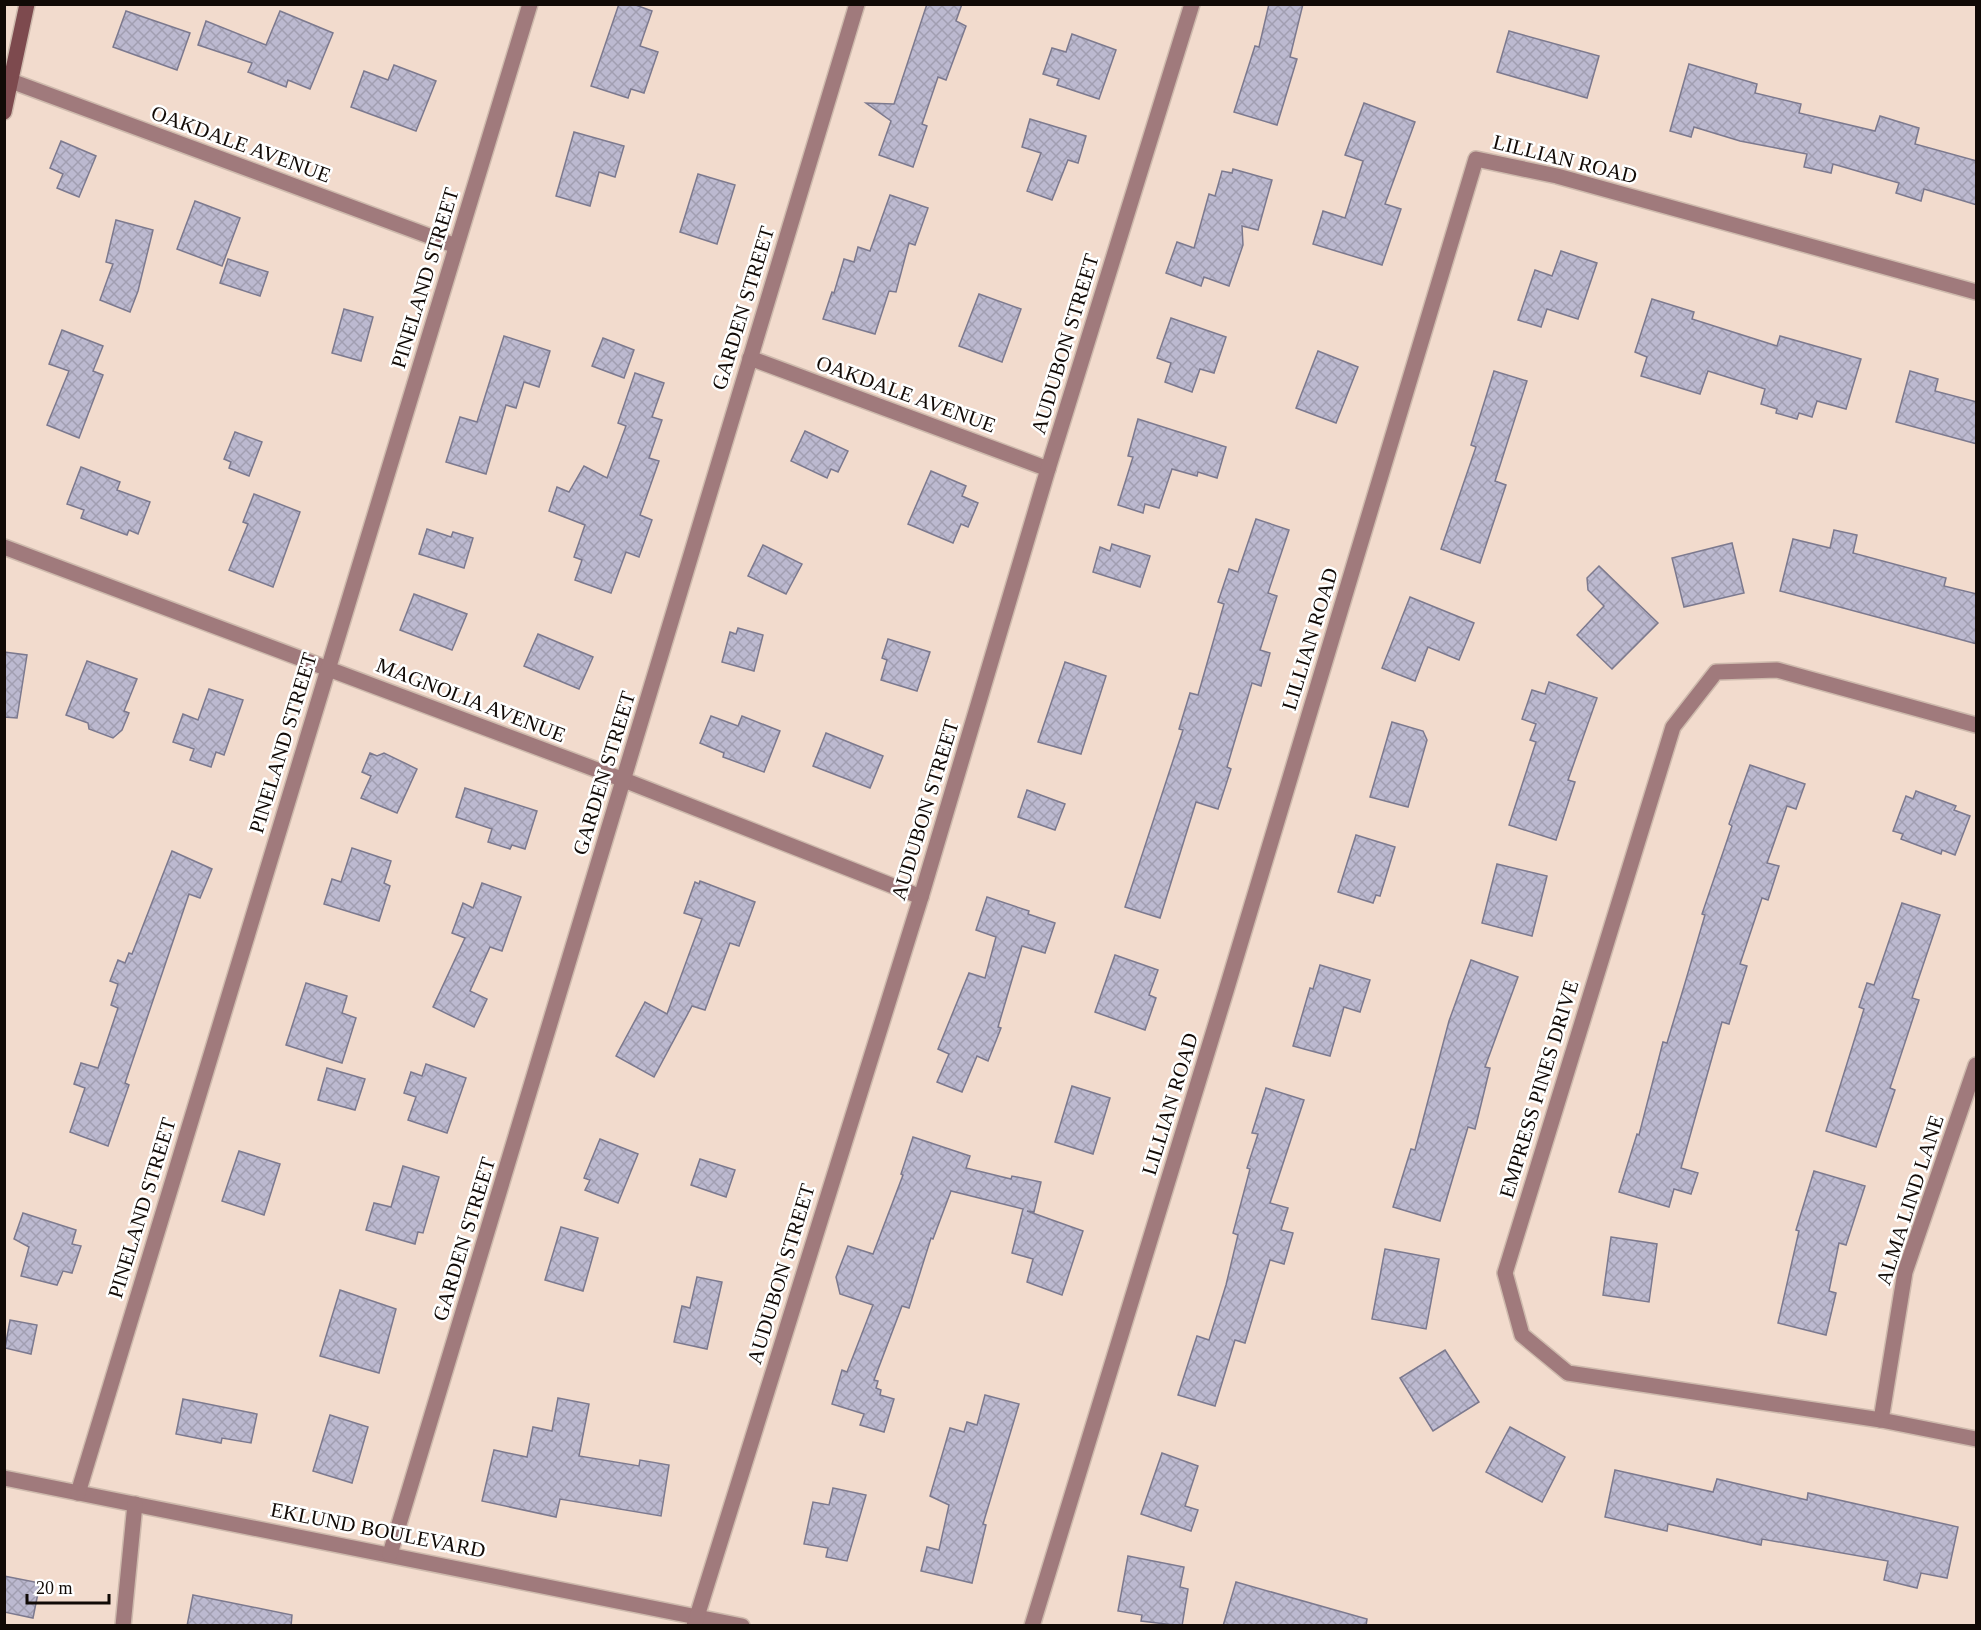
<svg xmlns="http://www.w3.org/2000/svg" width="1981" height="1630" font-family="'Times New Roman',serif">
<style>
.building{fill:url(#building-cross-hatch);stroke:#7c798e;stroke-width:1.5}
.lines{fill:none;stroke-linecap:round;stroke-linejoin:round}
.street-casing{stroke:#cebaad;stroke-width:18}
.secondary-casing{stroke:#cebaad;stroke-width:18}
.street{stroke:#a07a7c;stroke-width:15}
.secondary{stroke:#7d4a4e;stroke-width:15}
.labels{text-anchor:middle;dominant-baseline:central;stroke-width:5;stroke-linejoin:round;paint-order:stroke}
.street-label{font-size:21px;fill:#110a06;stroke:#fff}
</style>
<defs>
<pattern id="building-cross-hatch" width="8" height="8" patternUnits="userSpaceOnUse" patternTransform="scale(1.5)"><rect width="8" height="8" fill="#bcb9d0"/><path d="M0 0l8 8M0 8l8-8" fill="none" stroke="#a19eb1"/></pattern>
</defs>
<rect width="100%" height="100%" fill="#f2dbcd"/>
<!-- building -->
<g class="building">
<polygon points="619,4 633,4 652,11 640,46 658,52 644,93 631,89 628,98 591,86"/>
<polygon points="927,4 962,4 956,21 966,26 946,80 938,77 922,124 927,126 913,167 879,155 891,121 866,103 894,104"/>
<polygon points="1269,4 1303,4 1290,57 1297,59 1277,125 1234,112 1255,46 1259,47"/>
<polygon points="126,11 190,33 177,70 113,47"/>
<polygon points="280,11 333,33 310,89 288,80 286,87 248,72 252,63 198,45 206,21 266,45"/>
<polygon points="1509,31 1599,56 1587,98 1497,72"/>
<polygon points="1072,34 1116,50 1099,99 1057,85 1059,79 1043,74 1052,48 1066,52"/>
<polygon points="1689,64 1757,84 1755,93 1801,104 1799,113 1875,131 1880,116 1919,128 1915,144 1977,161 1977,205 1924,189 1921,201 1896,193 1899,183 1833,164 1831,173 1804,167 1807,154 1740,141 1694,127 1691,137 1670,131"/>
<polygon points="394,65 436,81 416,131 351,107 364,71 388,80"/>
<polygon points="1364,103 1415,122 1385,204 1401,209 1382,265 1313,244 1323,211 1345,218 1363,161 1345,155"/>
<polygon points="1030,119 1086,136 1078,163 1068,160 1052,200 1027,191 1041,153 1022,147"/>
<polygon points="574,132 624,146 615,177 599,172 590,206 556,196"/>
<polygon points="61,141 96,156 79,197 57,188 63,174 50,168"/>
<polygon points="1233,169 1272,180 1258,230 1242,226 1243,245 1229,286 1204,277 1201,286 1166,273 1177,242 1194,248 1209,194 1215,196 1222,171 1232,173"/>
<polygon points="698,174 735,185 717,244 680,232"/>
<polygon points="890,195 928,208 915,245 909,243 896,292 889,291 875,334 823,319 832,292 834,293 844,259 854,262 858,247 870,251"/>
<polygon points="195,201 240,218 222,266 177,249"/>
<polygon points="116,220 153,230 138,291 130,312 100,300 113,264 106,262"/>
<polygon points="1561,251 1597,263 1578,319 1547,309 1541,327 1518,320 1535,270 1552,276"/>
<polygon points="228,259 268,272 260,296 220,283"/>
<polygon points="979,294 1021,309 1002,362 959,346"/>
<polygon points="1652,299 1694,312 1692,319 1777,346 1780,336 1861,359 1846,409 1817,401 1812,417 1799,413 1797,419 1776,413 1777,409 1761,404 1765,389 1708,371 1700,394 1641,376 1647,357 1635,352"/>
<polygon points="344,309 373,317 361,361 332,353"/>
<polygon points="1171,318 1226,337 1214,373 1200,369 1192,392 1165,382 1171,363 1157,358"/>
<polygon points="62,330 103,346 93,371 103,375 79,438 47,425 69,371 49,364"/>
<polygon points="504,336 550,351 539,387 524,382 516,408 506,405 486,474 446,462 460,417 477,422"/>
<polygon points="603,338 634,350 624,378 592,366"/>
<polygon points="1318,351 1358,367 1336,423 1296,408"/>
<polygon points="1494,371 1527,381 1495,481 1506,485 1480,563 1441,549 1476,447 1471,445"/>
<polygon points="1910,371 1938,379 1935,391 1977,402 1977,444 1896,422"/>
<polygon points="635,373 664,383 652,417 662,420 649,458 659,461 640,515 652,520 639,557 626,552 611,593 575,580 582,560 574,557 585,525 549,511 557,487 569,492 584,466 607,478 626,426 618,423"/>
<polygon points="1138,419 1226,447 1217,478 1198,472 1197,476 1172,469 1159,508 1145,504 1143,513 1118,505 1133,457 1128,456"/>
<polygon points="805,431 848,451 838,472 831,469 827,478 791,461"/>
<polygon points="235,432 262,442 249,476 229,468 231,462 224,459"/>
<polygon points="81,467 120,482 117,490 150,502 138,534 129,530 127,535 81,518 84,510 67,504"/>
<polygon points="931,471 966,486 962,496 978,503 968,527 961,524 953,543 908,524"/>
<polygon points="254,494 300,512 273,587 229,570 248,524 243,522"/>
<polygon points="1256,519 1289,530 1268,593 1277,596 1260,650 1270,653 1261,686 1252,683 1227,767 1231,769 1218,809 1196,802 1160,918 1125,907 1183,730 1179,729 1190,693 1198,695 1224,604 1218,602 1229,569 1238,572"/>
<polygon points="427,529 451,537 453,532 473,538 464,568 419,554"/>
<polygon points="1834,530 1857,535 1853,553 1946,578 1944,586 1977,594 1977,644 1780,591 1793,539 1830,548"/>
<polygon points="1732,543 1744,593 1684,607 1672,558"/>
<polygon points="1112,544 1150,556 1140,587 1093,572 1100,547 1110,551"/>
<polygon points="763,545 802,564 786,594 748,576"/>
<polygon points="1599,566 1658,623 1612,669 1577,635 1604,606 1588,590 1587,578"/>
<polygon points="414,594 467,614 452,650 400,630"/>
<polygon points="1410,597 1474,623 1459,660 1428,647 1415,681 1382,668"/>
<polygon points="738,628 763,635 754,671 722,662 730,632 736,634"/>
<polygon points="538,634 593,657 579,689 524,666"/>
<polygon points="888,639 930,652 917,691 881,680 887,660 882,658"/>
<polygon points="4,652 27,655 17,718 4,717"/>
<polygon points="87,661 137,679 124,711 129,713 122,730 113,738 89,729 88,723 66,715"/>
<polygon points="1065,662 1106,676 1081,754 1038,742"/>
<polygon points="1549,682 1597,698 1568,780 1575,782 1556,840 1509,825 1536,742 1530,740 1536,724 1522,719 1532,690 1545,694"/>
<polygon points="209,689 243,700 224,755 216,752 211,767 190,760 194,749 173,742 183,714 198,720"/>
<polygon points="711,716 738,726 742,716 780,731 764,772 723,757 724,753 700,743"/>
<polygon points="1392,722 1423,731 1427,740 1408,807 1370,797"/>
<polygon points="826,733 883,756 870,788 813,766"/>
<polygon points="370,753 377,756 384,753 417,769 397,813 361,798 371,776 362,772"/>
<polygon points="1750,765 1805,784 1796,809 1787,806 1767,863 1779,866 1768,900 1762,898 1740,964 1747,966 1729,1024 1722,1022 1681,1168 1698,1173 1691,1194 1674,1189 1669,1207 1619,1192 1637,1134 1639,1135 1663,1042 1667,1043 1685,983 1705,915 1702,914 1732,826 1729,824"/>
<polygon points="465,788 537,811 525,849 512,845 510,849 488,842 492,829 456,817"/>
<polygon points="1027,790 1065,804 1055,830 1018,817"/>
<polygon points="1916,791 1956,806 1954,810 1970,816 1955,855 1942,850 1941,854 1901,839 1903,834 1893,831 1906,796 1913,799"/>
<polygon points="1356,835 1395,847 1380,896 1376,895 1373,903 1338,892"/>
<polygon points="352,848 391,861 384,883 390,886 379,921 324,904 332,879 341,882"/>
<polygon points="172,851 212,869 200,898 189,894 125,1083 129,1085 108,1146 70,1132 85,1088 74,1084 81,1063 98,1068 118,1008 111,1005 118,984 110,981 118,960 125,963 129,953 132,954"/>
<polygon points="1497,864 1547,876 1532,936 1482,923"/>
<polygon points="700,881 755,902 739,946 730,943 705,1010 692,1006 654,1077 616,1056 645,1002 667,1014 702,919 684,913 695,882 699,884"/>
<polygon points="482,883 521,897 502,951 490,947 470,991 487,999 474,1027 433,1007 465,938 452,933 463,903 473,908"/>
<polygon points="987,897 1029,911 1028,914 1055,923 1045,953 1022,946 998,1027 1001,1028 988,1061 977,1056 962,1092 937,1082 949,1054 938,1049 969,973 985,978 996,937 976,930"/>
<polygon points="1902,903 1940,915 1912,998 1919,1000 1890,1088 1895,1090 1876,1147 1826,1131 1864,1009 1859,1007 1867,983 1874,985"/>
<polygon points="1115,955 1158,970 1149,995 1156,998 1145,1030 1095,1012"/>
<polygon points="1471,960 1518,977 1485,1067 1490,1068 1475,1129 1468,1127 1440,1221 1393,1207 1411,1149 1415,1150 1449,1021"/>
<polygon points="1320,965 1370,980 1360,1012 1344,1007 1330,1056 1293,1046 1310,988 1313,989"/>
<polygon points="306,983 347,996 342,1013 356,1018 342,1063 286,1045"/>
<polygon points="426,1064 466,1078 447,1133 408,1120 416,1097 404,1093 411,1072 422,1076"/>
<polygon points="327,1068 365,1079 355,1110 318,1100"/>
<polygon points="1072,1086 1110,1098 1093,1154 1055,1142"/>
<polygon points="1266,1088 1304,1100 1270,1203 1288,1208 1281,1230 1293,1233 1284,1264 1270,1260 1245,1343 1235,1340 1215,1406 1178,1395 1197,1336 1209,1340 1226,1285 1238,1235 1233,1233 1250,1169 1247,1168 1258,1134 1252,1133"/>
<polygon points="913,1137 970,1156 966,1168 1011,1179 1012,1176 1041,1182 1034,1212 1027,1211 1083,1231 1062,1295 1027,1282 1033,1259 1012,1253 1023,1209 951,1191 933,1239 931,1238 909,1308 902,1306 874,1380 878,1381 876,1388 881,1390 880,1395 894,1399 884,1432 860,1425 864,1414 832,1404 842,1370 847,1372 873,1305 840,1294 836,1277 848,1246 873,1254 903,1175 901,1174"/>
<polygon points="600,1139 638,1154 618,1203 585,1190 590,1180 584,1178"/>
<polygon points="239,1151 280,1164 264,1215 222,1201"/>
<polygon points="700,1159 735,1170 726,1197 691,1185"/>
<polygon points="403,1166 439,1177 423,1233 418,1232 415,1244 366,1230 374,1203 391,1207"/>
<polygon points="1814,1171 1865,1186 1846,1245 1839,1243 1829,1291 1836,1293 1826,1335 1778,1323 1799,1231 1796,1230"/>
<polygon points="23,1213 76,1230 72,1244 81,1246 72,1273 63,1271 57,1285 21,1276 29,1247 14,1239"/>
<polygon points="561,1227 598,1238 583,1291 545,1280"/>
<polygon points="1611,1237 1657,1244 1649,1302 1603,1295"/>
<polygon points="1385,1249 1439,1259 1426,1329 1372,1319"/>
<polygon points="697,1277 722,1282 707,1349 674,1342 682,1306 690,1308"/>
<polygon points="340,1290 396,1309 379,1373 320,1356"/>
<polygon points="10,1320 37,1325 31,1354 5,1348"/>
<polygon points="1445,1350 1479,1402 1433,1431 1400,1378"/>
<polygon points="985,1395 1019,1404 983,1524 986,1525 972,1583 921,1571 927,1547 939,1550 949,1505 930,1496 950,1428 964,1432 967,1422 977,1425"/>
<polygon points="558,1398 589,1404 579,1456 639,1466 640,1460 669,1465 661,1516 560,1499 556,1517 482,1501 494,1450 527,1457 533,1427 552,1431"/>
<polygon points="183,1399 257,1414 251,1443 222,1438 221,1443 176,1434"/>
<polygon points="330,1415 368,1427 352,1483 313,1471"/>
<polygon points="1510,1427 1565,1457 1542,1502 1486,1472"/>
<polygon points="1162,1453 1198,1466 1185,1506 1198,1510 1191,1531 1141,1514"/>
<polygon points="1615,1470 1713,1492 1717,1479 1807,1500 1808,1493 1958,1527 1947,1578 1921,1573 1917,1588 1884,1580 1888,1561 1762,1539 1761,1545 1668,1524 1667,1531 1605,1517"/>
<polygon points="833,1488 866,1495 847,1561 826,1557 828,1548 804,1544 813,1502 829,1505"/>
<polygon points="1128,1556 1184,1567 1180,1587 1188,1589 1182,1626 1141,1621 1142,1615 1118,1611"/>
<polygon points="4,1576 40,1583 33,1618 4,1612"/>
<polygon points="1236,1582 1367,1619 1366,1626 1223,1626"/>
<polygon points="193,1595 292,1615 291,1626 187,1626"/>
</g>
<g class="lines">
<!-- street casing -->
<g class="street-casing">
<g id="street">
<polyline points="11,81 456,246"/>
<polyline points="750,358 1048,469"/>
<polyline points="4,547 624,780 921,897"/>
<polyline points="1976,725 1777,670 1716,672 1673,727 1505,1273 1522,1335 1568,1373 1881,1420 1976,1439"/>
<polyline points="1881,1420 1905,1272 1976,1065"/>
<polyline points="4,1478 742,1626"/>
<polyline points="78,1493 530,4"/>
<polyline points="390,1554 857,4"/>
<polyline points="123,1626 135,1504"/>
<polyline points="694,1626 921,897 1048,469 1192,4"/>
<polyline points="1032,1626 1226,991 1476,159 1557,176 1976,292"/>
</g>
</g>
<!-- secondary casing -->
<g class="secondary-casing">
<polyline id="secondary" points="4,112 27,4"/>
</g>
<!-- street -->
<use href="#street" class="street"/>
<!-- secondary -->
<use href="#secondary" class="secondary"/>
</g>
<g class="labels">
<!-- street labels -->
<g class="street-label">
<text transform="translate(241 144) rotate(20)">OAKDALE AVENUE</text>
<text transform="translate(1565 159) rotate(14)">LILLIAN ROAD</text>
<text transform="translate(425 278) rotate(-73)">PINELAND STREET</text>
<text transform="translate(743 308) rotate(-73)">GARDEN STREET</text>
<text transform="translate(1065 344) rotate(-73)">AUDUBON STREET</text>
<text transform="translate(906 394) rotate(20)">OAKDALE AVENUE</text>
<text transform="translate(1310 639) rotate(-73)">LILLIAN ROAD</text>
<text transform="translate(471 700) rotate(21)">MAGNOLIA AVENUE</text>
<text transform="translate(283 743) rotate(-73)">PINELAND STREET</text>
<text transform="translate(604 773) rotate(-73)">GARDEN STREET</text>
<text transform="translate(925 810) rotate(-73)">AUDUBON STREET</text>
<text transform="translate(1539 1089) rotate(-73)">EMPRESS PINES DRIVE</text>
<text transform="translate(1170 1104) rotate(-73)">LILLIAN ROAD</text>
<text transform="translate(1910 1200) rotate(-72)">ALMA LIND LANE</text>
<text transform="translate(142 1208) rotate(-73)">PINELAND STREET</text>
<text transform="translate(464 1239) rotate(-73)">GARDEN STREET</text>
<text transform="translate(781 1274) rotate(-73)">AUDUBON STREET</text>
<text transform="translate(378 1530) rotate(11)">EKLUND BOULEVARD</text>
</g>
</g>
<!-- border -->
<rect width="1981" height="1630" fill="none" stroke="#110a06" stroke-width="12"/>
<!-- scale -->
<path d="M27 1594v9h82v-9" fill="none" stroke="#110a06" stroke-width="3"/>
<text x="36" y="1594" font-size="18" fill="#110a06" stroke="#ffffff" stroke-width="4.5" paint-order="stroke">20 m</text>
</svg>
